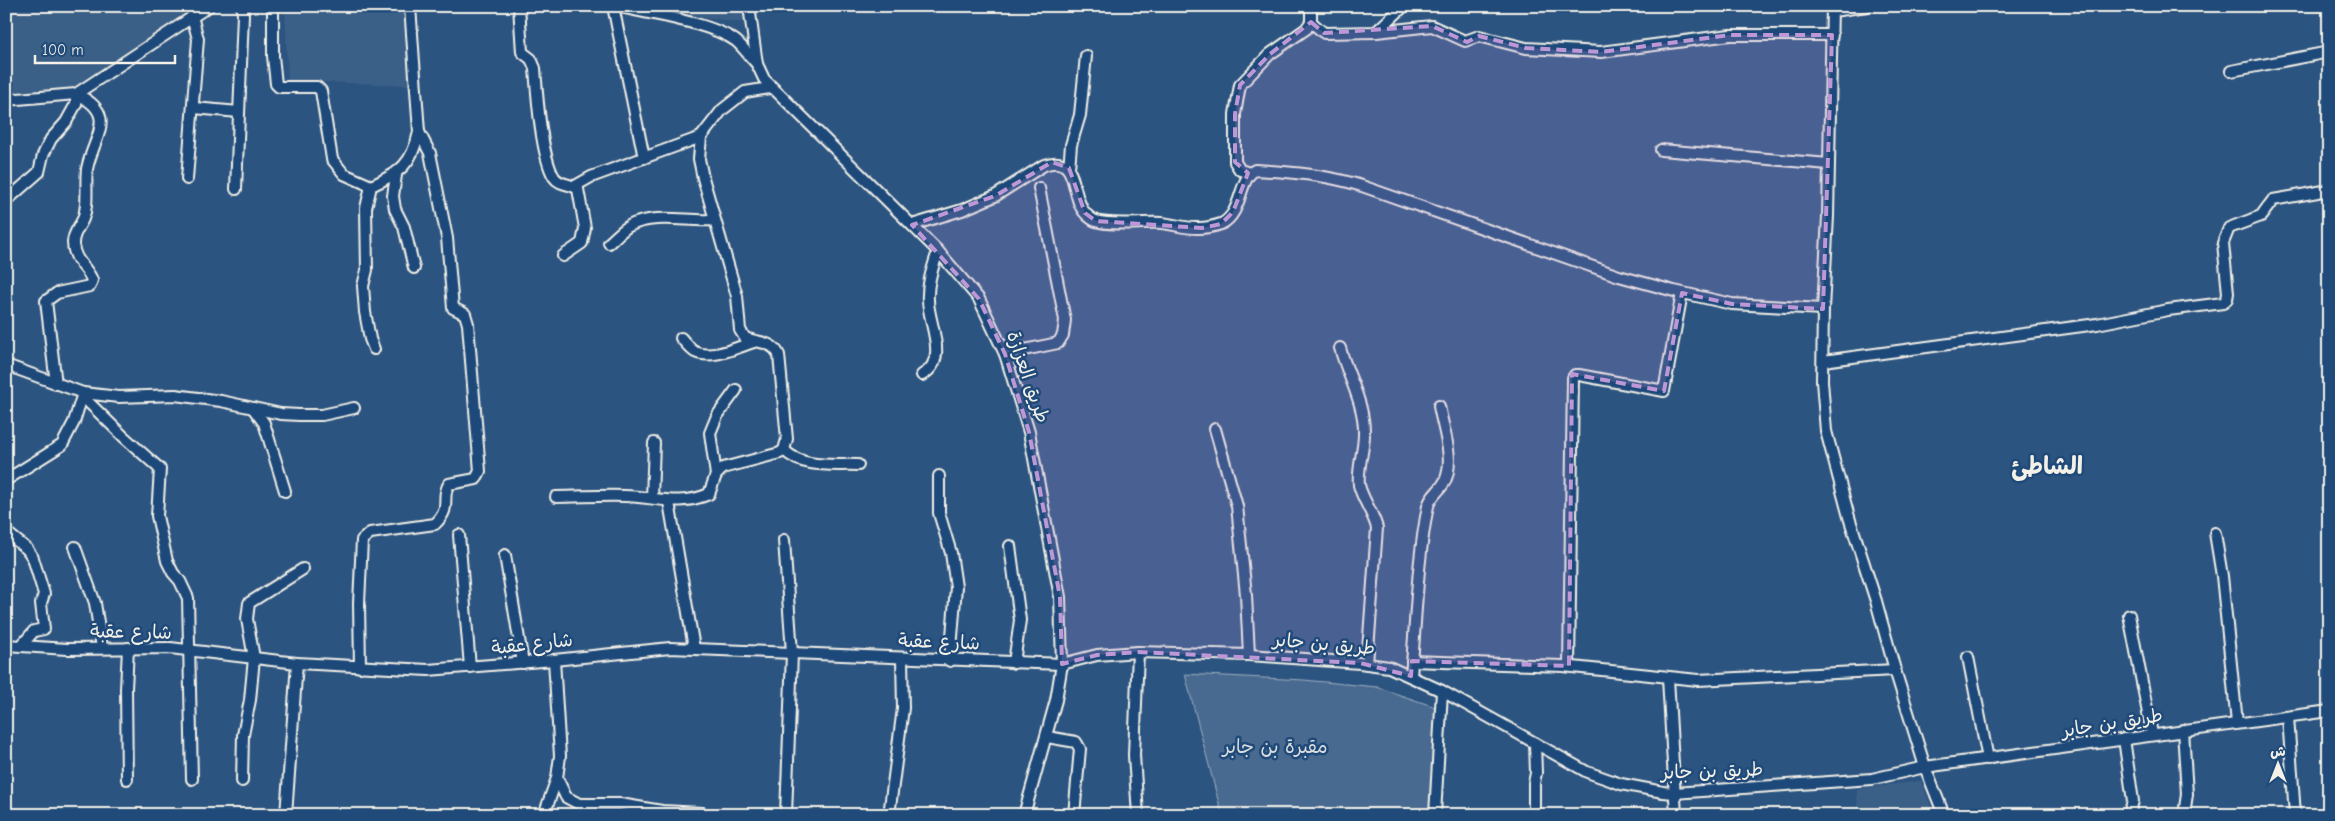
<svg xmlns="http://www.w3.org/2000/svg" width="2335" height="821" font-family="'Comic Neue','Playpen Sans Arabic',sans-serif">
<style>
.built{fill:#3b6088}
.green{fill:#496b90;stroke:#9eaebc}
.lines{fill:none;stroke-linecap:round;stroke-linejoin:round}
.minor-casing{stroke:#f4f1e8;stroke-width:14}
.minor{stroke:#1f4a7a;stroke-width:10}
.marked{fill:#be98d6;fill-opacity:0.2;stroke:#be98d6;stroke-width:4;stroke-dasharray:10 6;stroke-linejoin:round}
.labels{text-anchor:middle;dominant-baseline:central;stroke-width:5;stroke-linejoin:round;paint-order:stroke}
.street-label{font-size:19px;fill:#f4f1e8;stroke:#1f4a7a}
.park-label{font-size:19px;fill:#dadddb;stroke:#1f4a7a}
.district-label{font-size:24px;font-weight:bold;fill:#f4f1e8;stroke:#1f4a7a}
</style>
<rect width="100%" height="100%" fill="#2c5481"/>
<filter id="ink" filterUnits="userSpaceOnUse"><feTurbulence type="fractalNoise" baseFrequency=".02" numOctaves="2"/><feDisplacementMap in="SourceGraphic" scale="10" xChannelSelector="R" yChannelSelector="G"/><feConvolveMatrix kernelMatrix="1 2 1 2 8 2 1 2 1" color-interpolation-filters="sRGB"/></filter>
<g filter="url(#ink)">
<!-- built -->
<g class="built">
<polygon points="6,6 223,6 192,16 76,94 6,99"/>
<polygon points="285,6 404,10 410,85 288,81"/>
<polygon points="617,6 749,6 752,24"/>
<polygon points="1921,781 1934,815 1858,815 1857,789"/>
</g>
<!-- green -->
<polygon class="green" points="1185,674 1304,680 1377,687 1441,709 1435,815 1222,815"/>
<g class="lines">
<!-- minor casing -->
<g class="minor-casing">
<g id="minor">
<polyline points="273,6 273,56 276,84 279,87 317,87 321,91 332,159 344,174 371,186"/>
<path d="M519,6l3,46 9,7 4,9c2,27 6,88 19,109 6,9 17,6 24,12l7,39 -3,15 -19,13"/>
<polyline points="613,6 644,158"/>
<path d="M616,6c32,8 94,16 120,35 8,7 14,16 21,23"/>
<polyline points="749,6 757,64 764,79 938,251 979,299 1005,354 1029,432 1060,597 1062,664 1056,700 1024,815"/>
<polyline points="1832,6 1828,216 1823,309 1822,381 1826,431 1849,517 1876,601 1895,670 1925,767 1944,815"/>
<polyline points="1833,11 1867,6"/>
<polyline points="1311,22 1324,33 1376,32 1432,26 1465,41 1479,36 1526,48 1601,52 1730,35 1832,35"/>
<polyline points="1376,32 1404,6"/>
<polyline points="2231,71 2329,52"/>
<polyline points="6,100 76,94 209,6"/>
<polyline points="194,108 239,112"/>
<polyline points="1661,150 1829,164"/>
<polyline points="1069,168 1071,145 1080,115 1086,56"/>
<polyline points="1250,173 1240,170 1235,162 1235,114 1240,85 1270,54 1306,29 1311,22 1311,6"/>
<polyline points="396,175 393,196 395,209 404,227 414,268"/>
<polyline points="187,179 198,39 192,16"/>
<polyline points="575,186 591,177 701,137"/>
<polyline points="236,189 243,15 242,6"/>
<path d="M6,201l33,-29 4,-17 8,-16 15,-17 10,-18v-10c44,20 17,43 11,75 -2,16 2,35 -4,50 -4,9 -10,14 -10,24 1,19 13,22 19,37l-2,6 -33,7 -11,8 10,83"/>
<path d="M912,225l50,-15 33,-14 49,-31c37,-13 25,33 42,49 2,2 7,6 10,7 15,5 47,1 65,2 13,1 25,6 38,5 7,0 16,-2 22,-4 22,-10 17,-45 34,-54 37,2 72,5 107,16l257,90 55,15 58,13 91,5"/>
<path d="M609,243c6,-5 13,-13 20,-17 26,-13 58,-4 85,-6"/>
<path d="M681,338c4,4 9,11 14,14 17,8 43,-5 59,-10"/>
<path d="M1340,348c8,29 25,56 24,86 0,17 -7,35 -5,51 3,14 14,27 18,43l-10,136"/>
<path d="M374,349l-4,-10 -5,-27 -2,-26 4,-16 -1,-62 5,-22c29,-13 41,-22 48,-54l-9,-126"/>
<polyline points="1005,354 1058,343 1063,335 1065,320 1039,188"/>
<polyline points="1823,361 2097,324 2168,310 2223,303 2227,299 2228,293 2223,243 2229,228 2261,216 2273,200 2329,190"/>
<polyline points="6,365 83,393 119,397 175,395 221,401 281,414 299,415 322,415 354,408"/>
<path d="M922,375c28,-15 6,-52 6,-75 -1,-17 5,-33 10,-49"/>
<polyline points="82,396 124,437 160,469 157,516 167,561 173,573 180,581 188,598 192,779"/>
<polyline points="253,408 264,423 285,491"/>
<polyline points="1215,429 1237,506 1246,595 1249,655"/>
<path d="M784,450c19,19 48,14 74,15"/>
<polyline points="716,475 710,433 717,416 736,390"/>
<polyline points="939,476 939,513 951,553 956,587 950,661"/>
<polyline points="6,480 62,445 74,422 83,393"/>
<path d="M556,497c23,0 46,-2 69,-1 31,1 54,11 84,-2l7,-19 7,-7 57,-15 4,-3 3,-11 -8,-84c-6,-14 -21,-12 -34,-17l-5,-8 -3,-34 -34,-118 -4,-19 2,-22 21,-27 23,-18 25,-4"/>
<polyline points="652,498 654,443"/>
<polyline points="669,502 694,648"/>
<polyline points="6,532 27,549 33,558 44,594 41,603 44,629 34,631 21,646"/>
<polyline points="2215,533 2222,576 2237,723"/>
<polyline points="459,535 470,667"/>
<polyline points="784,540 792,653 786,815"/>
<polyline points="1010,546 1020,620 1014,663"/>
<polyline points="75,547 95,603 102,648"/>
<polyline points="505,555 523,663"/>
<polyline points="2129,615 2152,734"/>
<polyline points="6,645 67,649 170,648 297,663 428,670 554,660 670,648 1062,664 1097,655 1138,652 1249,655 1360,663 1389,667 1442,691 1587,772 1621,784 1663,792 1674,793 1872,779 1925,767 2329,711"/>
<polyline points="1138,652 1134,755 1138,815"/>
<polyline points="1968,657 1988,759"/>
<polyline points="1412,661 1563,666 1698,680 1895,670"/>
<polyline points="1569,666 1573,378 1575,375 1579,375 1664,391 1682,293"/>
<path d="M360,667l-1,-64 3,-63 8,-7 65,-9c18,-17 5,-26 14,-40l27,-5 4,-8 -12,-147 -3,-10 -12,-6 -6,-70 -17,-85 -11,-21"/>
<path d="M1411,676c5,-56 6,-115 17,-170 3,-11 13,-16 17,-25 10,-22 -2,-52 -6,-75"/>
<polyline points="1668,678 1676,815"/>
<polyline points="2288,717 2295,815"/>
<polyline points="2183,730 2187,794 2184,815"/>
<polyline points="1047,737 1076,742 1080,749 1074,815"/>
<polyline points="2124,739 2133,801 2129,815"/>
<polyline points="557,778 566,797 579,804 620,804 662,811 703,813"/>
<polyline points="127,779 126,689 128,648"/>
<polyline points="242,781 243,735 250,700 254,658 247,619 249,603 303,569"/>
<polyline points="286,815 297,663"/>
<polyline points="544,815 557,778 560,756 554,660"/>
<polyline points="889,815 903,708 902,659"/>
<polyline points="1435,815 1442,691"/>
<polyline points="1534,815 1534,783 1536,773 1535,743"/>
</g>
</g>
<!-- minor -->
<use href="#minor" class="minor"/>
</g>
</g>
<!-- marked area -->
<path class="marked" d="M1311,22l13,11 108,-7 35,16 12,-6 47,12 75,4 129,-17h102l-9,274 -91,-5 -50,-11 -18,98 -92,-17 -3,292 -157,-5 -1,15 -51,-13 -222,-11 -41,3 -35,9 -2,-67 -31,-165 -24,-78 -26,-55 -67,-74 83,-29 57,-34 17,6 16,45 11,8 106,7 19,-4 12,-12 15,-39 -13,-11v-48l5,-29 30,-31z"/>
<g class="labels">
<!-- street labels -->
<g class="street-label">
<text transform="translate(1028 377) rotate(71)">طريق العزازة</text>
<text transform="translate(131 632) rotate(1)">شارع عقبة</text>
<text transform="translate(939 642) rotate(2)">شارع عقبة</text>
<text transform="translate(532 644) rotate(-6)">شارع عقبة</text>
<text transform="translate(1324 644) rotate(5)">طريق بن جابر</text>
<text transform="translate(2112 723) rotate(-9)">طريق بن جابر</text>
<text transform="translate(1712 771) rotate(-2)">طريق بن جابر</text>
</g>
<!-- park labels -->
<g class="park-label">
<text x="1275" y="747">مقبرة بن جابر</text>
</g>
<!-- district labels -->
<g class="district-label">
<text x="2047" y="466">الشاطئ</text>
</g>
</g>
<!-- margin -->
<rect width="2335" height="821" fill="none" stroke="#1f4a7a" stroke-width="25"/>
<rect x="12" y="12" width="2310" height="796" fill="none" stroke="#f4f1e8" stroke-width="2" filter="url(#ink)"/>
<!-- north arrow -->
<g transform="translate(2278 764)" stroke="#1f4a7a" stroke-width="4" paint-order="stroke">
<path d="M0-4L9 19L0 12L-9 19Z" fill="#f4f1e8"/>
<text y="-8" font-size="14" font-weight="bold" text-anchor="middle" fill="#f4f1e8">ش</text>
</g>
<!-- scale -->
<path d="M35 55v8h140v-8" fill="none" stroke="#f4f1e8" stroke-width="2.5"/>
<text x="42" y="55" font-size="15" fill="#f4f1e8" stroke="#1f4a7a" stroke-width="4" paint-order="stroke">100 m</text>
</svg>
